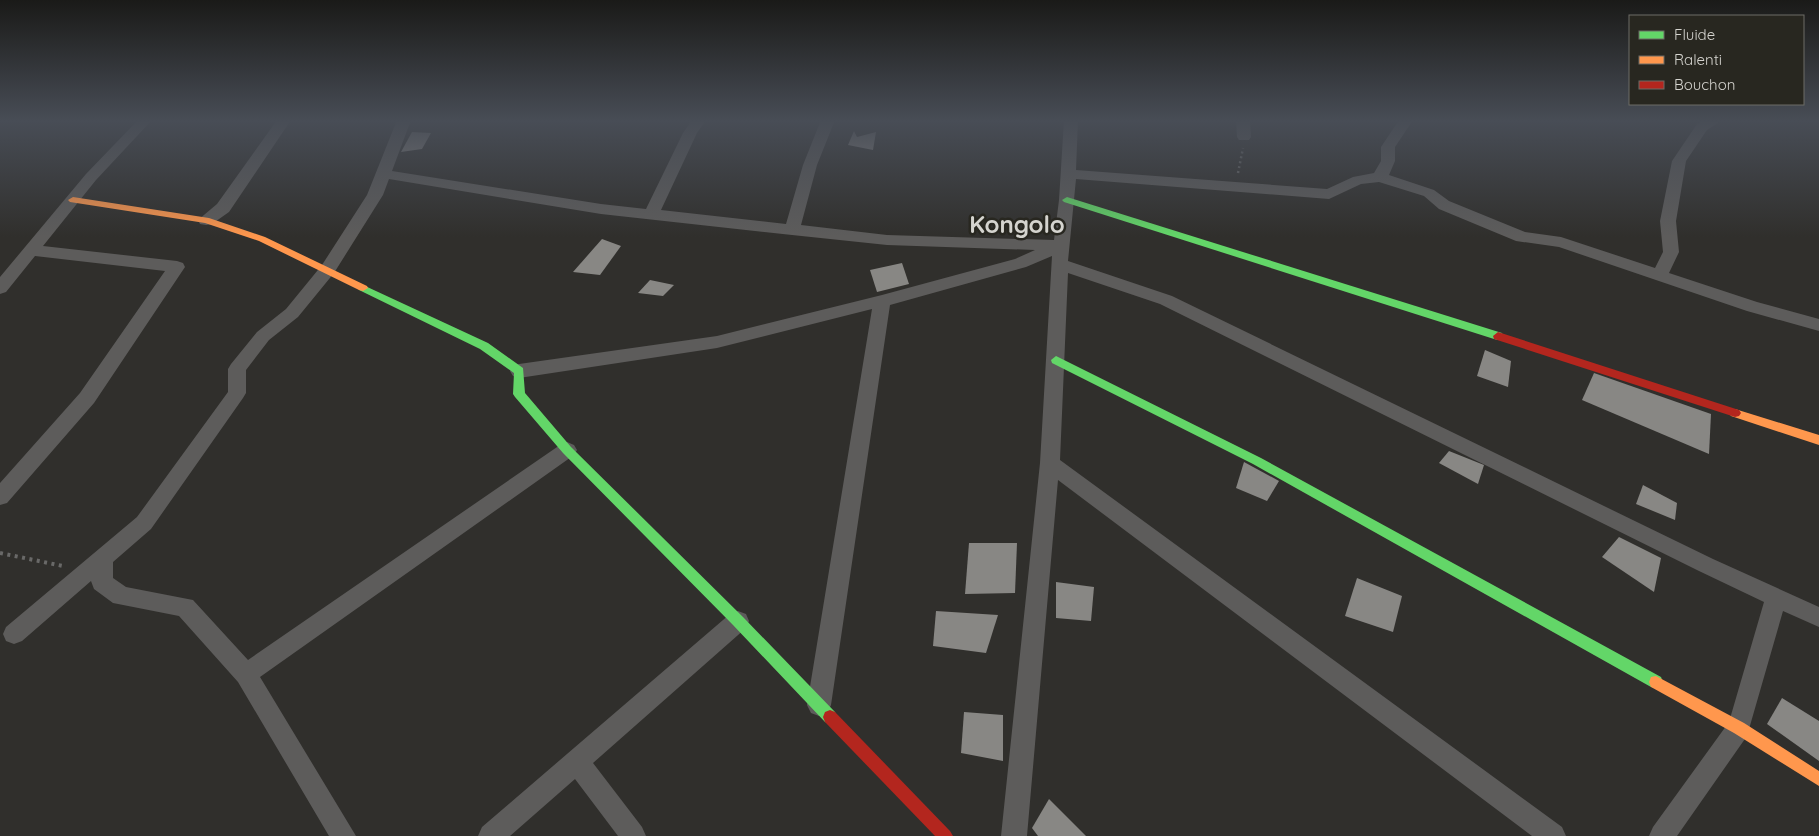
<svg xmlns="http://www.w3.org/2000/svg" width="1819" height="836" font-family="Quicksand,sans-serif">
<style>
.building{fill:#888784}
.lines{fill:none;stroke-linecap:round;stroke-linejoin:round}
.path-far1{stroke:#696968;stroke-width:2.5;stroke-dasharray:2 3;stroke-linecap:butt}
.path{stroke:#696968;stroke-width:4;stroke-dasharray:3 4.5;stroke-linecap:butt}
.street{fill:#5d5c5b;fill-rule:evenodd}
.fast{fill:#63d668;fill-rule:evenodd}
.slow{fill:#ff974d;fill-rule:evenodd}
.jam{fill:#b3261e;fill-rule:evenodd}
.labels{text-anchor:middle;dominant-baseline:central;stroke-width:5;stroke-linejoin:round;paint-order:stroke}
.town-label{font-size:24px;font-weight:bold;fill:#d5d4cf;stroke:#282720}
</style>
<rect width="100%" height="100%" fill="#302f2c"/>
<!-- building -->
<g class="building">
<polygon points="854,131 857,137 876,132 873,150 848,145"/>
<polygon points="412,132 431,133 422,149 401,152"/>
<polygon points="602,239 621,246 600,275 573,272"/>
<polygon points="902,263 909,284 877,292 870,270"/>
<polygon points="650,280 674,285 663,296 638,293"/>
<polygon points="1485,350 1511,361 1508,387 1477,376"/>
<polygon points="1594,373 1711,414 1709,454 1582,400"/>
<polygon points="1449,451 1484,465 1478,484 1439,463"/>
<polygon points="1244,462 1279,481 1267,501 1236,488"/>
<polygon points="1643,485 1677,503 1675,520 1636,504"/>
<polygon points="1619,537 1661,558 1654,592 1602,557"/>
<polygon points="969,543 1017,543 1015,593 965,594"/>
<polygon points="1357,578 1402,596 1393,632 1345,616"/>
<polygon points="1056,582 1094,587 1091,621 1056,618"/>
<polygon points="936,611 998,615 986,653 933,646"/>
<polygon points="1782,698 1819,721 1819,761 1767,724"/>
<polygon points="964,712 1003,715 1003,761 961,753"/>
<polygon points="1049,799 1086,836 1038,836 1032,828"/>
</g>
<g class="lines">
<!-- path-far1 -->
<polyline class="path-far1" points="1238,173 1243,148"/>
<!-- path -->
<polyline class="path" points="0,553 63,566"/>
<!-- street -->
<g class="street">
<polygon points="138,120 152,120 96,180 43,246 177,261 183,263 185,267 94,403 7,503 0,505 0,483 80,393 165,271 35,256 6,292 0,294 0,277 86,174"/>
<polygon points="277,120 291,120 229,212 212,224 206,225 200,224 198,220 217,204"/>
<polygon points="397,120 411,120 392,171 601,204 646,209 683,133 692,120 706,120 697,133 661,210 786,224 803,165 821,120 835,120 817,165 801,225 887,235 1054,240 1059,200 1064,120 1078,120 1076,170 1327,189 1353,177 1374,173 1381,161 1381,147 1399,120 1413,120 1395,147 1395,161 1389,175 1434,190 1449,201 1525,232 1561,237 1655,268 1663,252 1660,221 1672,161 1697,124 1704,120 1720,120 1718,123 1707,130 1686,161 1676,221 1679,252 1669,273 1757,302 1819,319 1819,331 1747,311 1559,247 1516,241 1439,209 1424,196 1379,182 1361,184 1329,199 1076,179 1068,261 1172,296 1713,559 1819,607 1819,627 1783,611 1747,736 1677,836 1649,836 1653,827 1729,722 1764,602 1699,571 1160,304 1068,273 1060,460 1562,827 1566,836 1532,836 1058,480 1027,836 1001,836 1040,463 1052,256 1026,267 890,305 831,705 827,713 819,716 811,713 807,705 872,309 717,348 519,378 513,376 510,371 513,366 519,364 717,336 882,295 1015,259 1035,250 887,245 792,235 601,214 389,179 383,195 334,273 298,317 269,340 246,370 246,393 243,398 151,529 113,562 113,578 126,587 193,600 248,660 560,445 567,442 574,445 577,450 574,455 260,677 356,836 329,836 238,682 179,616 113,603 94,589 91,581 22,641 14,644 6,641 3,634 6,627 137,517 228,392 228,369 231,364 257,332 286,309 322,265 367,195"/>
<polygon points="1236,120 1250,120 1251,137 1249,140 1239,140 1237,137"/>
<polygon points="738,611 746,614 749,621 746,628 593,763 642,827 646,836 618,836 575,779 510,836 478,836 482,827 730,614"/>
</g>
<!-- fast -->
<g class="fast">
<polygon points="1067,197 1502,333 1503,336 1498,340 1494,339 1064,202 1062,200"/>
<polygon points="363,285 488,343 523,368 525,393 571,447 743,617 835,712 837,717 835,722 830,724 825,722 733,625 563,453 515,397 513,394 514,373 480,349 359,290 358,288"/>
<polygon points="1056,356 1261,458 1661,677 1663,682 1661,687 1656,688 1651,687 1253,464 1052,363 1051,360"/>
</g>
<!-- slow -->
<g class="slow">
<polygon points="73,197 209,218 265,237 367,286 368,288 363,291 359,290 259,241 205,223 70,202 68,200"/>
<polygon points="1735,409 1819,435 1819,445 1731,416 1729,413 1731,410"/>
<polygon points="1656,676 1744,723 1819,771 1819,786 1734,733 1651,687 1649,682 1651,677"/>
</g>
<!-- jam -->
<g class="jam">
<polygon points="1498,332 1739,410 1741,413 1739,416 1735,417 1494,339 1493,336"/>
<polygon points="830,710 835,712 950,831 953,836 935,836 825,722 823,717 825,712"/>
</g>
</g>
<!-- sky -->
<linearGradient id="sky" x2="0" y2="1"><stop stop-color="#1a1a18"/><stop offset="0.51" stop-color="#484d56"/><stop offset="1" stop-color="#484d56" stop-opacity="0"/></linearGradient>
<rect width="1819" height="237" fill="url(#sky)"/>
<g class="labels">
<!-- town labels -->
<g class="town-label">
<text x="1017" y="224">Kongolo</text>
</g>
</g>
<!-- legend -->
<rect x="1629" y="15" width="175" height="90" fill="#282720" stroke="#6d6c66"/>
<rect x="1639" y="31" width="25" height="8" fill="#63d668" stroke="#6d6c66"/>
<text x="1674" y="40" font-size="15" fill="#d5d4cf">Fluide</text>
<rect x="1639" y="56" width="25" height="8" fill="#ff974d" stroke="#6d6c66"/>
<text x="1674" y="65" font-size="15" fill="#d5d4cf">Ralenti</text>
<rect x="1639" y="81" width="25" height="8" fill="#b3261e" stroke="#6d6c66"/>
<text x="1674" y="90" font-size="15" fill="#d5d4cf">Bouchon</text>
</svg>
